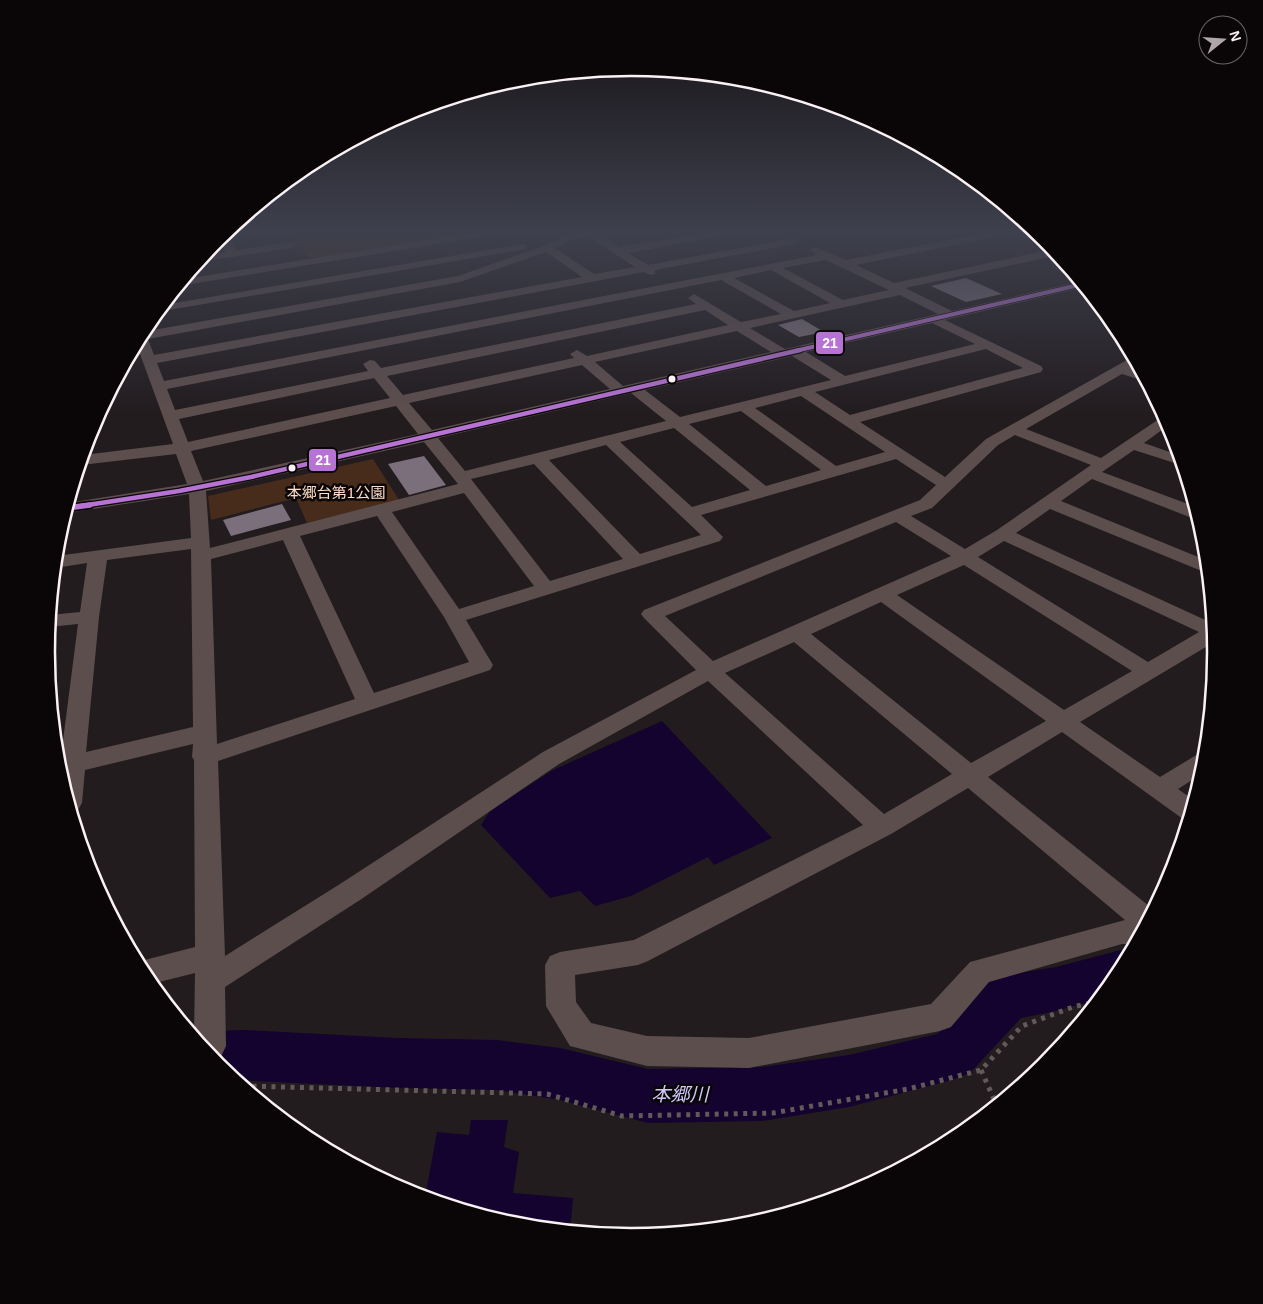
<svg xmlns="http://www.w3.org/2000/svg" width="1263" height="1304" font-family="Arial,'Noto Sans JP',sans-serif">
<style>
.green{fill:#482c1b}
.water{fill:#13032e}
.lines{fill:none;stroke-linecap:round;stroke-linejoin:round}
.river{fill:#13032e;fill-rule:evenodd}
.building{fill:#7b6f7b}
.path-far1{stroke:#63595a;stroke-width:2;stroke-dasharray:1 2;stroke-linecap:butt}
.path{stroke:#63595a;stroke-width:5;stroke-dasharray:4 5.5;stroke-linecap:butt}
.minor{fill:#5d4e4e;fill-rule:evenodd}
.bus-1-far2-casing{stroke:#0a0607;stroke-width:5.5}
.bus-1-far1-casing{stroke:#0a0607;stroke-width:7}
.bus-1-casing{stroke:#0a0607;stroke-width:9}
.bus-1-far2{stroke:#b673d3;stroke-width:4}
.bus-1-far1{stroke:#b673d3;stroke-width:4.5}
.bus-1{stroke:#b673d3;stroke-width:5.5}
.bus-dot{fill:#faf1f5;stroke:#0a0607;stroke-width:2}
.labels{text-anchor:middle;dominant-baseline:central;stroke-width:5;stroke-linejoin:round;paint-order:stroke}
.park-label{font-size:15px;fill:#fedcc6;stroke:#0a0607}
.near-water-label{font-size:19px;font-style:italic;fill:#d0c9fc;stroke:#0a0607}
.rim{fill:none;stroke:#faf1f5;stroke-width:2.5}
.line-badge{stroke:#0a0607;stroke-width:2}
.badge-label{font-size:14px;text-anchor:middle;font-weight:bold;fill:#fff}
</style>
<rect width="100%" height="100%" fill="#221c1f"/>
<!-- green -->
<g class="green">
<polygon points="285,231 483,231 315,258 308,257"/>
<polygon points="373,459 399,500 307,523 296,498 211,520 208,496"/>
</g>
<!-- water -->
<g class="water">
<polygon points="662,721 772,838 714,865 708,857 631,896 595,906 580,891 550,898 481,825 490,811 551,771"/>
<polygon points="471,1120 508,1120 504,1147 519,1152 513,1193 573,1198 570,1231 517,1226 425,1198 437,1132 469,1135"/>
</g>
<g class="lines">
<!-- river -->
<polygon class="river" points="1121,950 1131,954 1118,977 1100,999 1056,1011 1021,1018 970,1073 952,1080 849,1107 762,1121 648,1123 560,1100 497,1090 398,1088 235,1080 217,1066 194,1037 210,1031 244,1030 398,1038 497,1040 560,1048 648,1069 762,1067 849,1055 937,1034 989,982 1007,975 1056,967"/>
</g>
<!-- building -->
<g class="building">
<polygon points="966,278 1002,294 966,302 931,286"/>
<polygon points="802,319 824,332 799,337 778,325"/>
<polygon points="424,456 446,485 409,495 388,464"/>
<polygon points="282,504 291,520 231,536 223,520"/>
</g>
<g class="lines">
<!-- path-far1 -->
<polyline class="path-far1" points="1053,267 1071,274"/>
<!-- path -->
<g class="path">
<polyline points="981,1070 997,1106"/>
<polyline points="243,1086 547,1094 622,1116 773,1113 908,1089 981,1070 1022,1026 1073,1007 1098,1001"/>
</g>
<!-- minor -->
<g class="minor">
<polygon points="482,231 505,231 500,234 178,286 184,279"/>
<path d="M576,231l20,1 24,15 95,-16h22l-5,3 -104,19 20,12 147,-27 5,3 -5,3 -140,26v4l-4,1 -7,-3 -487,91 7,18 653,-126 -7,-5 5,-3 31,13 148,-29h20l-5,3 -153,31 38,18 160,-34 5,6 -154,33 47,23 129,-30 4,6 -140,33 96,46 2,3 -2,3 -181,50 85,55 41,-38 148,-83 4,8 -6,4 10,4 5,10 -25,-8 -96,55 75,29 64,-43 5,9 -26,19 37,13 3,10 -50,-16 -32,22 94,35 4,12 -8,-1 -100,-39 -31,22 147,60 1,13 -159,-65 -34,24 198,91 2,17 -136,81 80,55 38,-23 9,-2 -4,21 -25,16 17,12 -6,20 -6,-2 -121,-87 -74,45 166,133 -18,34h-14l-133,38 -38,45 -11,4 -191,37 -102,-2 -77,-20 -24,-40 -1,-41 5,-9 10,-4 74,-12 229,-115 -155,-144 -149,83 -199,136 -135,87 1,59 -9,19 -23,-28 1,-64 -44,11 -14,-22 58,-15 -1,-187 -2,-3 1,-13 -108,26 -3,33 -4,7 -7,2 -11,-38v-10l18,-140 -29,3 1,-12 30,-3 7,-49 -32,5 1,-12 135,-18 -2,-44 -122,19h-2l3,-10 119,-19 -11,-30 -95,11 2,-10 90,-11 -37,-101 6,-11 316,-56 85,-30zM583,236l6,1 46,30 -41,7 -39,-26zM546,252l36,25 -428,78 -6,-16 312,-57zM826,260l63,30 -46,10 -60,-32zM771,270l59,33 -36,8 -60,-33zM721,280l60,34 -40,8 -47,-28 -6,4 8,6 -315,64 -6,-7 -5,-1 -7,4 5,7 -193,39 -8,-21zM900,295l38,19 -153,35 -35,-21zM705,310l23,15 -141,31 -10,-6 -7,4 4,4 -171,37 -16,-19zM932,323l43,21 -130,32 -39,-24zM737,331l34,21 -148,34 -28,-24zM986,349l37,19 -173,47 -35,-23zM792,356l39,24 -151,37 -35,-27zM582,365l28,24 -178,41 -23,-27zM374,378l16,20 -202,44 -9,-23zM631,393l35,28 -201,50 -27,-33zM801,396l84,56 -49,14 -81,-58zM396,406l22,28 -215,47 -12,-30zM741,411l80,59 -55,16 -77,-62zM674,428l76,62 -58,17 -72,-65zM1015,435l76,30 -94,65 -32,19 -54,-33 21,-8 66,-63zM424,442l34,42 -248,64 -4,-57zM606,445l95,90 -61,19 -91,-94zM896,459l40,26 -16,15 -276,110 -3,4 3,4 52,52 -153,82 -203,132 -115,72 -7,-195 272,-91 3,-5 -27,-45 254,-79 3,-4 -22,-22zM534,464l89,95 -73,22 -79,-102zM464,493l70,93 -75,23 -67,-97zM377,516l67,101 25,45 -95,31 -74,-157zM896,522l55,34 -238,105 -48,-45zM283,540l72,159 -138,45 -6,-185zM1004,541l195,91 -51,30 -170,-105zM191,549l2,178 -107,25 13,-135 8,-57zM964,565l168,106 -68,39 -167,-115zM881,602l165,119 -75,42 -160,-129zM794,642l158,132 -68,40 -159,-141zM968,788l157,132 -155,42 -39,42 -182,34 -102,-2 -56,-13 -15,-21 -1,-27 63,-10 10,-4 243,-127z"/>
<polygon points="224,233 236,250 291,242 296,245 291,248 198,262 204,255 226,252 218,238"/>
<polygon points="522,244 526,245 527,247 526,249 157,312 163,305"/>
</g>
<!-- bus-1-far2 casing -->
<g class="bus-1-far2-casing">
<polyline id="bus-1-far2" points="795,351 1083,284"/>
</g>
<!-- bus-1-far1 casing -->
<g class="bus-1-far1-casing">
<polyline id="bus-1-far1" points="81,506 179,491 251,477 800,350"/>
</g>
<!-- bus-1 casing -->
<g class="bus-1-casing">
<polyline id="bus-1" points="67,508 90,505"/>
</g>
<!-- bus-1-far2 -->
<use href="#bus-1-far2" class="bus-1-far2"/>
<!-- bus-1-far1 -->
<use href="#bus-1-far1" class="bus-1-far1"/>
<!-- bus-1 -->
<use href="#bus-1" class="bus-1"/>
</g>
<!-- sky -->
<linearGradient id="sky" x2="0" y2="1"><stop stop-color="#130f11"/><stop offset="0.56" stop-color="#3e404d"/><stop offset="1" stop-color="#3e404d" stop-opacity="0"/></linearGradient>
<rect width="1263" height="413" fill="url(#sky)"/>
<!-- markers -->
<g class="bus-dot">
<circle cx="672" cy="379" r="4.5"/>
<circle cx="292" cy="468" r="4.5"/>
</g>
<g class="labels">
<!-- park labels -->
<g class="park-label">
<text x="336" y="492">本郷台第1公園</text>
</g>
<!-- near-water labels -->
<g class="near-water-label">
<text x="680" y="1094">本郷川</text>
</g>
</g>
<!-- crop -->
<path d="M0 0H1263V1304H0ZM55 652a576 576 0 1 1 1152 0a576 576 0 1 1-1152 0Z" fill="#0a0607" fill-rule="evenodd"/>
<path class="rim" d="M55 652a576 576 0 1 1 1152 0a576 576 0 1 1-1152 0Z"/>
<g class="line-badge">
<rect x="815" y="331" width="29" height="24" rx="5" fill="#b673d3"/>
<rect x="308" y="448" width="29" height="24" rx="5" fill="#b673d3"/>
</g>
<g class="badge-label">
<text x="830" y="348">21</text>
<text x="323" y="465">21</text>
</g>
<!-- north arrow -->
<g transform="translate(1223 40) rotate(73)"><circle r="24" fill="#0a0607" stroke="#6a6466"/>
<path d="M0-4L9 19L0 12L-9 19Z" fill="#aea6aa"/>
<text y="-8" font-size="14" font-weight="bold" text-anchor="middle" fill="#faf1f5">N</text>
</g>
</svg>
